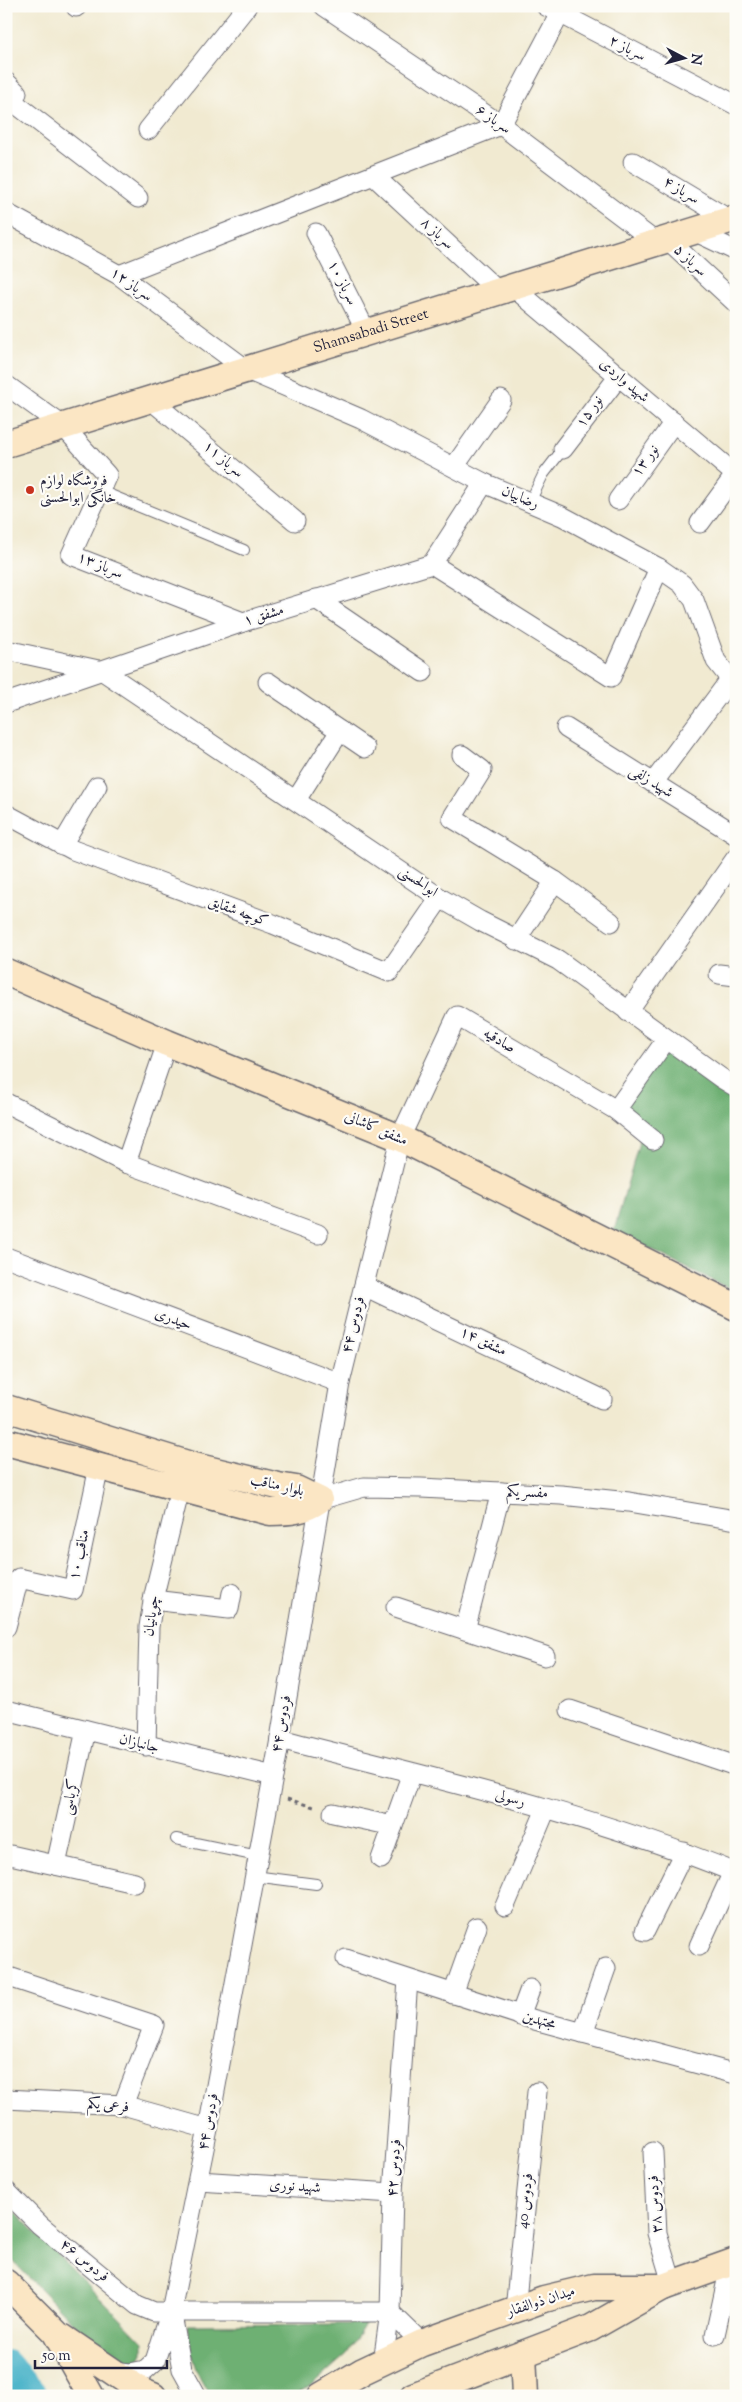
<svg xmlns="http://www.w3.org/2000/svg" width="742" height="2402" font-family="'Sorts Mill Goudy',Amiri,serif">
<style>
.forest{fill:#6eb073;stroke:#486957}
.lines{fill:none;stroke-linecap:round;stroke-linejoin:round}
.river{stroke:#4bb4c9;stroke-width:32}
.lane-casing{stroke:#6a6870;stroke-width:12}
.street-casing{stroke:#6a6870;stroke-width:21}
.secondary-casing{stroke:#6a6870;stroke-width:29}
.path{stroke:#6a6870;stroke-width:3;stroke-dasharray:4 4;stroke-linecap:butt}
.lane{stroke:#fff;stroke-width:10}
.street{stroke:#fff;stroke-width:19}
.secondary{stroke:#fbe6c4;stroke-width:26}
.poi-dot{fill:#c8321e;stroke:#fdfcf7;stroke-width:2}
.labels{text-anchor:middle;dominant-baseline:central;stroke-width:4.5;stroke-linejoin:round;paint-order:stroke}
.street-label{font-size:15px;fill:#22223b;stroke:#fdfcf7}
.poi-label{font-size:15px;fill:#22223b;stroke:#fdfcf7;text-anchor:start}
</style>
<rect width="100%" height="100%" fill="#fdfcf7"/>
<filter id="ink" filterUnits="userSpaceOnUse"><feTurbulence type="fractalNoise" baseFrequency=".02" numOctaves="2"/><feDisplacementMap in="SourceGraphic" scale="10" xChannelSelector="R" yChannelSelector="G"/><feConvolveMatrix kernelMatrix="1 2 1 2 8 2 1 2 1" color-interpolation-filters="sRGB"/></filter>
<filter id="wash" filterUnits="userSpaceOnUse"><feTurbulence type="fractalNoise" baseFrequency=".0096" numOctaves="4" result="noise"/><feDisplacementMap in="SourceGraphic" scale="20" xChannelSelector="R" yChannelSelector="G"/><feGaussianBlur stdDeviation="1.12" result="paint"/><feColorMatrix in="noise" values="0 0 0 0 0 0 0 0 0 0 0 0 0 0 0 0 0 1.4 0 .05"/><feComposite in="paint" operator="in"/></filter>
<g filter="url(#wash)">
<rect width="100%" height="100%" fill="#f1ead1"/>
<!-- forest -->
<g class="forest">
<polygon points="667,1044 736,1091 736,1292 614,1231 641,1135 620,1110"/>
<polygon points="6,2202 143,2342 143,2353 139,2361 129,2363 102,2352 6,2254"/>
<path d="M365,2324l-18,30 -37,33 -19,9 -81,-1c-17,-25 -19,-40 -23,-70z"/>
</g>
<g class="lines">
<!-- river -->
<polyline class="river" points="6,2366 32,2396"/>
</g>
</g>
<g filter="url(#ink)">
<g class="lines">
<!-- lane casing -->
<g class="lane-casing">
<g id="lane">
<polyline points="101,491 244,550"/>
<polyline points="530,502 543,475 563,449"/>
<polyline points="176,1839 258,1856"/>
<polyline points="254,1876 316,1884"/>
</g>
</g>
<!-- street casing -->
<g class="street-casing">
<g id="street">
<polyline points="324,6 501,125 657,243"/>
<polyline points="546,6 736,105"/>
<polyline points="76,7 77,6"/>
<polyline points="6,82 17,93 7,108"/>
<polyline points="12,101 138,198"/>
<polyline points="148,130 247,6"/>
<polyline points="633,162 730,220"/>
<polyline points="374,176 499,292"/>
<polyline points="6,213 119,275 247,370 361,419 484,483 562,516 659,568 682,584 694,600 716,661 736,686"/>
<polyline points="694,231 736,251"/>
<polyline points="316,233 367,333"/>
<polyline points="667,239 736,303"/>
<polyline points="119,275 501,125 564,6"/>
<polyline points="513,287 736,475"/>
<polyline points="6,385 63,426 107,475 71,555 243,622"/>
<polyline points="151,400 295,521"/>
<polyline points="563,449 619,376"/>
<polyline points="454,467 501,400"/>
<polyline points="618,500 674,422"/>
<polyline points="700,523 735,475"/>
<polyline points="432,564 611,677 659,568"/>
<polyline points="316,599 423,672"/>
<polyline points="6,650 103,671 440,898 480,921 558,960 721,1078 736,1087"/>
<polyline points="268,682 365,748"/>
<polyline points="6,703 243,622 432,564 484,483"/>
<polyline points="566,728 736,835"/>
<polyline points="462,755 482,770 452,818 555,881"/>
<polyline points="653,783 729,681"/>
<polyline points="296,800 340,731"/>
<polyline points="6,814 73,850 273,924 389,972 440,898"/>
<polyline points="62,845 97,786"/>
<polyline points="516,940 555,881 611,922"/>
<polyline points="719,974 736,976"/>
<polyline points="628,1012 736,858"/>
<polyline points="6,1103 126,1163 318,1234"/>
<polyline points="616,1110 666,1040"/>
<polyline points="126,1163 167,1043"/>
<polyline points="6,1257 340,1383"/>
<polyline points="364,1286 602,1399"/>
<polyline points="319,1500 364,1487 421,1488 561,1495 629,1502 736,1520"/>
<polyline points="153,1600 229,1609 232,1593"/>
<polyline points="396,1607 545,1656"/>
<polyline points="6,1627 19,1578 73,1590 99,1467"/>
<polyline points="465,1630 501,1492"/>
<polyline points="6,1710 273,1776"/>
<polyline points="570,1710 736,1766"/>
<path d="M280,1739c153,39 309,74 456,134"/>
<polyline points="146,1746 149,1627 154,1595 180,1489"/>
<polyline points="333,1813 393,1826"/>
<polyline points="6,1854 135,1883"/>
<polyline points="381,1859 412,1773"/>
<polyline points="56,1865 86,1730"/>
<polyline points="505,1906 546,1809"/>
<polyline points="645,1931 684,1852"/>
<polyline points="699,1946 733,1872"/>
<polyline points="346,1959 535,2020 736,2074"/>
<polyline points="6,1976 154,2025 123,2105"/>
<polyline points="453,1994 477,1927"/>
<polyline points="520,2016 530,1989"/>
<polyline points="583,2033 606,1968"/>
<polyline points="6,2099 123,2105 208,2129"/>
<polyline points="653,2152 657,2233 672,2283"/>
<polyline points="198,2181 393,2193"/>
<polyline points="6,2191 40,2225 137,2305 154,2312 390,2312"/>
<polyline points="515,2310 537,2092"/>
<polyline points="390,2312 422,2343"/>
<polyline points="172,2315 182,2369 197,2396"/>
<polyline points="715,2335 731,2262"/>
<polyline points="383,2362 390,2312 393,2193 408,1980"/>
<polyline points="113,2371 130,2373 145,2370 155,2361 171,2311 208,2129 280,1739 340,1383 400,1138 457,1016 616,1110 653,1140"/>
</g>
</g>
<!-- secondary casing -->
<g class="secondary-casing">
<g id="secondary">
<path id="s1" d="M6,444l730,-226"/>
<polyline points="6,972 167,1043 400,1138 736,1307"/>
<path d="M6,1408l188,58 84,20 18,3 23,11c-16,11 -29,12 -49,12l-264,-70"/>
<polyline points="6,2283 55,2332 91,2396"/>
<polyline points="62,2337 143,2392 153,2396"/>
<polyline points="523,2354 525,2396"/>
<polyline points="321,2396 363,2371 422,2343 544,2299 594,2287 663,2287"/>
<polyline points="413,2396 591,2328 663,2287 736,2261"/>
</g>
</g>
<!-- path -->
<polyline class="path" points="287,1799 317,1808"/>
<!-- lane -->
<use href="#lane" class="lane"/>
<!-- street -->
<use href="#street" class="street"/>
<!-- secondary -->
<use href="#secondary" class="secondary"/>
</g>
</g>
<!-- markers -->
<circle class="poi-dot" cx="30" cy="490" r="5"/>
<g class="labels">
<!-- street labels -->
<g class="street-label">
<text transform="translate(627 49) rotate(27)">سرباز ۲</text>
<text transform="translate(493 120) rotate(35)">سرباز ۶</text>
<text transform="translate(681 191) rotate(31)">سرباز ۴</text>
<text transform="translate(437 234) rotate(43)">سرباز ۸</text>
<text transform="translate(690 261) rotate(43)">سرباز ۵</text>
<text transform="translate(342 283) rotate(63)">سرباز ۱۰</text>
<text transform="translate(131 285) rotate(35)">سرباز ۱۲</text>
<text stroke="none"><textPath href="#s1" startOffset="382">Shamsabadi Street</textPath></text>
<text transform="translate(624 381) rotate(40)">شهید واردی</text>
<text transform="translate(590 412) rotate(-55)">نور ۱۵</text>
<text transform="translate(223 460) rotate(40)">سرباز ۱۱</text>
<text transform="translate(646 461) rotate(-54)">نور ۱۳</text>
<text transform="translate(520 498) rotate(23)">رضاییان</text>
<text transform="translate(100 566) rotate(22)">سرباز ۱۳</text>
<text transform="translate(264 616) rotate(-17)">مشفق ۱</text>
<text transform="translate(651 782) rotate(32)">شهید زلفی</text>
<text transform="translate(418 882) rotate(34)">ابوالحسنی</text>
<text transform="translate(238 912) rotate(20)">کوچه شقایق</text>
<text transform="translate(499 1041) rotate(31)">صادقیه</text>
<text transform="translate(376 1129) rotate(23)">مشفق کاشانی</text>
<text transform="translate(173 1320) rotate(21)">حیدری</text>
<text transform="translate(354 1325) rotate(-76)">فردوس ۴۴</text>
<text transform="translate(483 1342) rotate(25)">مشفق ۱۴</text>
<text transform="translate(277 1486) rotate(13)">بلوار مناقب</text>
<text transform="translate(527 1493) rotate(3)">مفسر یکم</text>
<text transform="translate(80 1555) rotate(-78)">مناقب ۱۰</text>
<text transform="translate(152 1616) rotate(-82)">چوپانیان</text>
<text transform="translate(282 1724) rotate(-80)">فردوس ۴۴</text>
<text transform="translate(139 1744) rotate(14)">جانبازان</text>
<text transform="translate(71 1797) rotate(-78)">کرباسی</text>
<text transform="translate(510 1799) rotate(16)">رسولی</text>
<text transform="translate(539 2021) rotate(16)">مجتهدین</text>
<text transform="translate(108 2106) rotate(6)">فرعی یکم</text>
<text transform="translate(209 2122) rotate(-79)">فردوس ۴۴</text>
<text transform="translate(395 2168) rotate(-86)">فردوس ۴۲</text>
<text transform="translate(295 2187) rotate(4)">شهید نوری</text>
<text transform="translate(526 2201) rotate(-84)">فردوس 40</text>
<text transform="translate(656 2204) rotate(-94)">فردوس ۳۸</text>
<text transform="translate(84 2261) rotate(39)">فردوس ۴۶</text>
<text transform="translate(541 2302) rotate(-18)">میدان ذوالفقار</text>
</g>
<!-- poi labels -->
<g class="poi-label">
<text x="40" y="481">فروشگاه لوازم<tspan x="40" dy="17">خانگی ابوالحسنی</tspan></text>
</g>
</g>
<!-- margin -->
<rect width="742" height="2402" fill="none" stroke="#fdfcf7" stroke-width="25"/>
<!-- north arrow -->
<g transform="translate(684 58) rotate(96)" stroke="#fdfcf7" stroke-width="4" paint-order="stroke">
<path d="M0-4L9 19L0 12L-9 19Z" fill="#22223b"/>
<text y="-8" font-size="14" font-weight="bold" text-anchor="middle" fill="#22223b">N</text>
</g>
<!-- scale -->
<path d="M35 2360v8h132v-8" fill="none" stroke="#22223b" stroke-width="2.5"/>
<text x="42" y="2360" font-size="15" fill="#22223b" stroke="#fdfcf7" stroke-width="4" paint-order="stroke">50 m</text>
</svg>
